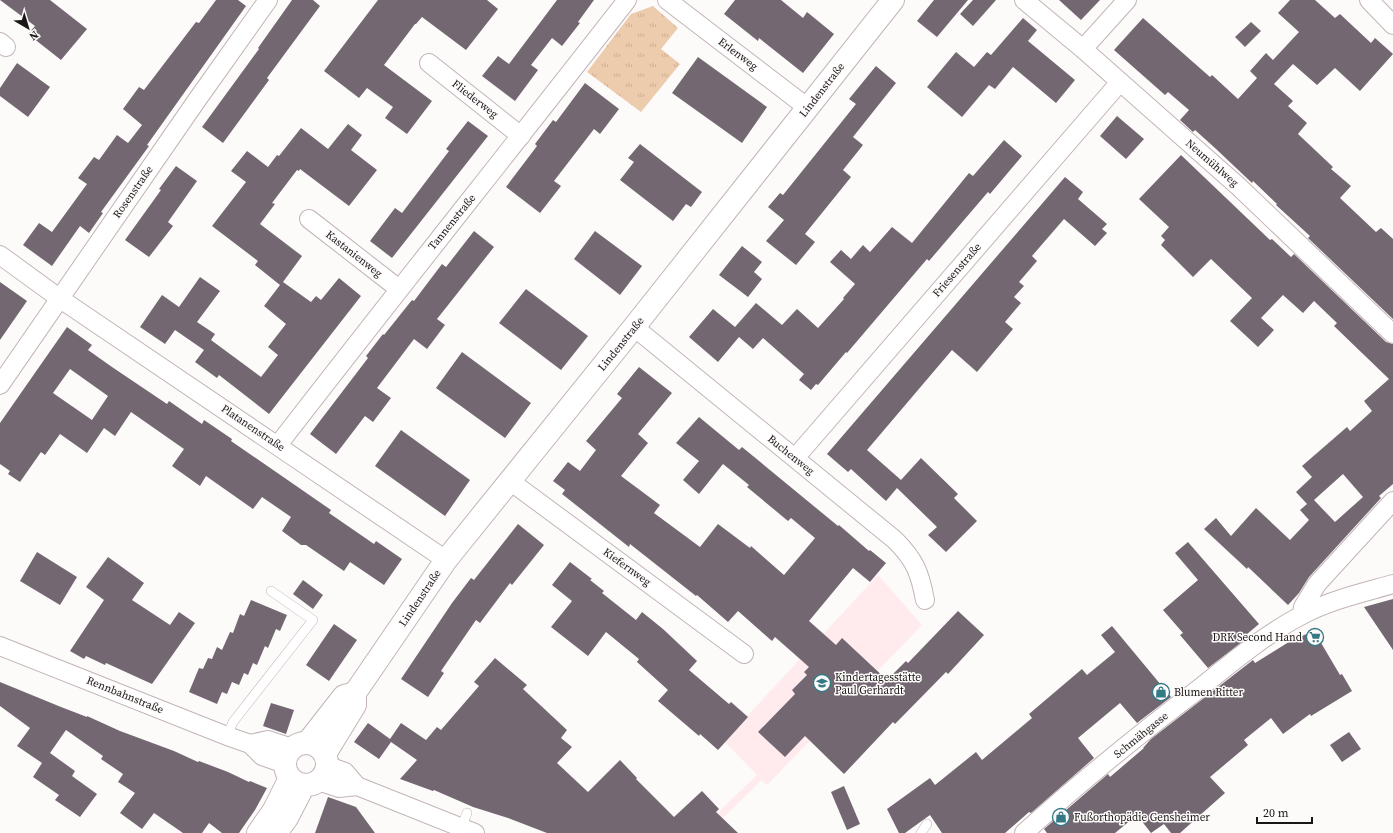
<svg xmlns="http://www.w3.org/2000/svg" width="1393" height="833" font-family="'Source Serif 4',serif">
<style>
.built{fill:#ffeaee}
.park{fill:url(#park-tufts)}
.building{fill:#736871;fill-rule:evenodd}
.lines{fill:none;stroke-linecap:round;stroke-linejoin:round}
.service-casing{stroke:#c3b4b7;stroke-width:10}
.minor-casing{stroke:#c3b4b7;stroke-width:20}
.secondary-casing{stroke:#c3b4b7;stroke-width:24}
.service{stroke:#fff;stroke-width:9}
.minor{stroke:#fff;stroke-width:18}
.secondary{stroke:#fff;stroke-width:22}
.labels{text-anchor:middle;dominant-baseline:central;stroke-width:3;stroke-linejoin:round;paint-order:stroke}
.street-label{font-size:11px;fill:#1a1516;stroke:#fdfafa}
.poi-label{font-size:11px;fill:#1a1516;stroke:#fdfafa;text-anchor:start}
</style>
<defs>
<pattern id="park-tufts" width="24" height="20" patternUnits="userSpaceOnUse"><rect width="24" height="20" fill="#edccad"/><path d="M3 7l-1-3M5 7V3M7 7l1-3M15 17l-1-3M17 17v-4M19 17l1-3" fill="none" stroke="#cbae94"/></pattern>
</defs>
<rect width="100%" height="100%" fill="#fdfafa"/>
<!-- built -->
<polygon class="built" points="878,575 922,625 767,785 762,780 707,833 697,833 757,775 724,741"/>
<!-- park -->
<polygon class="park" points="653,6 678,28 661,49 680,64 641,112 587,72 631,14"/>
<!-- building -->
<g class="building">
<polygon points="0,0 50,0 87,29 61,60 28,34 35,26"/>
<polygon points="216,0 238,0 246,6 147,145 149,146 101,212 103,213 89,233 80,226 52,266 23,245 39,223 52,232 87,184 78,178 94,157 99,160 117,135 128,143 142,125 123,109 139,87 144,90 196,22 199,23"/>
<polygon points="292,0 313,0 320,6 267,78 269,80 223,143 202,127 259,49 258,48"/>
<polygon points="378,0 487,0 498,9 466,50 422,17 416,24 415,24 384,65 432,101 407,134 385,118 393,107 367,88 359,98 324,71"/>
<polygon points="557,0 594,0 578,22 580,23 562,46 552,38 531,65 538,70 515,101 482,76 498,56 509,64"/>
<polygon points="735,0 781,0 803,18 807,12 834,34 803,73 759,38 758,41 724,14"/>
<polygon points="934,0 968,0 937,37 917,21"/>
<polygon points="973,0 996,0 973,26 960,14"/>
<polygon points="1059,0 1100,0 1081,20"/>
<polygon points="1290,0 1315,0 1335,18 1340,14 1371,43 1375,38 1393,54 1360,91 1335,68 1317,85 1293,64 1274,84 1293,101 1288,106 1307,123 1298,134 1333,167 1331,169 1351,186 1340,198 1376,232 1381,228 1393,239 1393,319 1308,238 1310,236 1287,215 1276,205 1277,204 1253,181 1252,183 1215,148 1195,130 1193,132 1180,120 1189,110 1168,92 1165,95 1114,50 1143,18 1210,77 1212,75 1238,99 1257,78 1250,71 1266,53 1273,60 1299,32 1278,13"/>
<polygon points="1023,18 1037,30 1028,41 1075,80 1056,103 1013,67 995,89 989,85 962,117 927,87 956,52 974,67 987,52 991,55"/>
<polygon points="1251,22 1261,31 1245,47 1235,37"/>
<polygon points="698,57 767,107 742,143 672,93"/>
<polygon points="17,63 50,87 28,117 0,96 0,88"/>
<polygon points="876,66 896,83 853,137 863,145 843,170 851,177 805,234 815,242 796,265 766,241 784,220 768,207 780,193 783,195 856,104 849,99"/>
<polygon points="585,83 619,109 600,134 594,129 554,181 561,186 540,213 506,187 537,146 535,144 553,120 556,122"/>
<polygon points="1117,116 1144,139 1126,159 1100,136"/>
<polygon points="468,121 488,136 392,258 370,241 395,208 402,213 449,151 446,149"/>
<polygon points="348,124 362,135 351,150 377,170 349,206 300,169 299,171 297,170 272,203 275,204 260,224 302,256 283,282 311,302 316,296 321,300 339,278 361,296 269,414 219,375 217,378 195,362 204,350 175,330 165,344 140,327 162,295 179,307 200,277 220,291 197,322 215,334 211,340 261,377 278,355 268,347 286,324 264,306 280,285 255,265 258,261 212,226 246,182 231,171 247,151 268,167 277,155 279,156 301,128 328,149"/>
<polygon points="1004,140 1022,156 990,194 988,192 929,261 927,259 847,353 846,352 818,385 816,384 811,390 799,380 804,374 763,338 753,349 739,337 718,362 689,337 713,309 735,327 756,303 782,325 797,309 818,328 844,299 843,298 855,284 830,262 841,250 851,259 863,245 870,252 892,227 912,243 969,173 973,176"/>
<polygon points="640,144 702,192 691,207 686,204 673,221 620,180 634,162 628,158"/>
<path d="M1181,155l89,85 2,-1 19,18 3,-3 92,88 7,2v140l-14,12 2,2 -72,79 -10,16 -11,12 -40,-38 -1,2 -43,-40 12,-11 15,18 25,-28 34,32 19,-20 -9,-10 7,-6 -11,-12 16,-15 -10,-11 45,-39 3,4 22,-20 -8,-10 25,-22 -55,-53 3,-3 -23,-22 -11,12 -20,-18 -22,23 13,12 -16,17 -28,-26 22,-23 -41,-39 -18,18 -32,-32 4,-5 -4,-4 8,-9 -30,-28zM1343,474l20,23 -28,25 -21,-22z"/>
<polygon points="176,166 197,181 168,222 173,226 149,257 125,240 161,190 159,189"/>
<polygon points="1065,177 1083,192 1078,199 1107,224 1102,229 1107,233 1095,246 1064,219 1032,256 1037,261 1019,282 1024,286 1014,297 1021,303 1005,322 1013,329 977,372 952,350 867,450 901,480 921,458 958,494 954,498 977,521 946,552 928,535 937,527 897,488 886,501 851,469 848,472 827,454"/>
<polygon points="474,231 494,247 437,319 445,325 427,349 414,339 377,388 391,398 373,422 365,416 336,454 310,434 368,358 366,356 383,334 384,335 412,300 414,301 442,264 446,267"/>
<polygon points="595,231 642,266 620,295 574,259"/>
<polygon points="742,246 762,262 754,272 762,279 748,297 719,275"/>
<polygon points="0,282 27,301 0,340"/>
<polygon points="526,289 588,336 561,370 499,323"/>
<path d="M67,327l25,18 -4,5 24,17 55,37 2,-3 33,23 2,-4 28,19 -1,2 100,69 -2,3 45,31 2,-3 26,18 -18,26 -34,-23 -6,9 -38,-26h-5l-19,-14 9,-14 -29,-20 -9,12 -47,-33 -6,10 -28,-20 12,-17 -53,-37 -16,24 -11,-8 -17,25 -27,-19 -15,21 -4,-3 -21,30 -12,-8 2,-3 -10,-7v-41zM70,369l38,27 -16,24 -39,-27z"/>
<polygon points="462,352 531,403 505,438 436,388"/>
<polygon points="639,367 672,393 638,434 648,443 621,476 660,505 654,513 700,547 718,524 750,548 751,546 784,575 815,538 791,518 788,521 747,487 749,485 723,464 699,494 683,480 699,461 676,443 699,417 739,450 742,447 838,526 839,525 869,551 870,550 886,563 870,582 853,568 809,621 836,645 842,638 887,680 906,661 908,663 958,611 984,635 948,674 946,672 895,724 893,722 844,774 805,736 785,757 758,732 795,694 792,690 807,675 804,672 809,667 775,637 772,641 738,611 728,622 697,595 696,596 630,544 629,547 581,509 562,494 565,490 553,481 568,462 580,471 596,450 586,441 622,398 617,394"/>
<polygon points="401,430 470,480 445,516 375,466"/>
<polygon points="518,524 544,545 512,585 510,583 480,623 476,620 441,671 444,673 428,697 401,679 452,603 471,578 474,580"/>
<polygon points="1188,542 1259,624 1240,640 1242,642 1208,668 1180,635 1183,633 1163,610 1198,580 1175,553"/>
<polygon points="37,552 77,577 60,605 20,581"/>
<polygon points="108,557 144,583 132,600 170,625 179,612 195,623 152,684 106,663 105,665 86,656 84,659 70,651 104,600 86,587"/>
<polygon points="570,562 592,579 590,580 604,591 602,593 636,620 642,612 663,629 697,661 689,670 729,704 731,702 748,717 718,750 700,734 699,736 658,701 668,690 637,662 639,659 606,632 588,656 551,627 572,601 552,585"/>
<polygon points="303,580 323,595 313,609 293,594"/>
<polygon points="1393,599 1393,650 1364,607"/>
<polygon points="251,600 287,615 280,631 276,629 268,648 265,646 257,665 253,663 248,675 244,673 239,685 232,682 227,694 222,692 217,704 189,692 199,668 203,669 208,658 212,659 217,647 222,650 230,632 233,633 240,614 244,616"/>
<polygon points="334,624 357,640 329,681 306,665"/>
<polygon points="1112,626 1171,697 1137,723 1120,703 1078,738 1094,758 1031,813 1029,812 1005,833 942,833 930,815 905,833 899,833 887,809 930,778 935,785 976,752 982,760 1032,718 1029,714 1082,669 1087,675 1115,652 1101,635"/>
<polygon points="1314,631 1340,675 1342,674 1352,691 1311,716 1310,714 1283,734 1271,718 1244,740 1248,745 1210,777 1225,793 1180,833 1171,833 1164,824 1151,833 1137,815 1115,833 1047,833 1044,829 1108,774 1110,777 1144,748 1143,748 1151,739 1253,660 1255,663 1292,640"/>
<polygon points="495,658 527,685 523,689 567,730 561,738 572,747 557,763 588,792 620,760 637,778 636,779 674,817 702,791 719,809 716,812 738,833 547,833 508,818 473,807 434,790 433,791 400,779 417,760 391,742 379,759 354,742 368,723 390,739 401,723 426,740 437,727 441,730 479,686 474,682"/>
<polygon points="0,682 61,707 87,717 87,716 120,731 174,751 198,762 199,761 228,772 249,782 250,781 267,788 255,810 239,833 222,833 209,823 202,833 183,833 154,813 142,829 120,813 135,793 118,782 123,774 101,759 103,756 66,730 50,753 75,771 72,776 97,794 80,817 55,800 59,795 33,777 42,763 17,746 30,728 0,706"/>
<polygon points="271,703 294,710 286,734 263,726"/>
<polygon points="1349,732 1361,749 1342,762 1330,745"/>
<polygon points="844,786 860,824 847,830 831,792"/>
<polygon points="328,797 356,807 375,833 315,833"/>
</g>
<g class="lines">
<!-- service casing -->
<g class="service-casing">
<g id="service">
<polyline points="227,736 233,722 313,620 271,591"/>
<polyline points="461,828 467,813"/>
<polyline points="921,833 927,824"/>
</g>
</g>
<!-- minor casing -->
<g class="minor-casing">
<g id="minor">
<polyline points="667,0 808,108"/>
<polyline points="1024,0 1083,49 1238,186 1393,334"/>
<polyline points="1369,0 1393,25"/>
<polyline points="0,42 6,47"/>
<polyline points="1083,49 1127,0"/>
<polyline points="429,63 521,136"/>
<polyline points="309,219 399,289"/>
<polyline points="0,255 59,298 446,560"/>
<path d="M634,327l261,213c20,20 25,33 30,60"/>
<polyline points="0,385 197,100 268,0"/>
<path d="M278,445c115,-149 233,-296 349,-445"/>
<polyline points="795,458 1120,82"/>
<polyline points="510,481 744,654"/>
<polyline points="1302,615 1303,607 1317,584 1393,501"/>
<polyline points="0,646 227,736 250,744 262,756 285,764"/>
<polyline points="250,744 268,740 292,748"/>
<polyline points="328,766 345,772 357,786 475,833"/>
<polyline points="318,781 339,788 357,786"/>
<path d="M1024,833c55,-50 113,-97 172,-142 34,-27 68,-56 106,-76 28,-15 60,-22 91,-31"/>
</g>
</g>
<!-- secondary casing -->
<g class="secondary-casing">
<g id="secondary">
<polyline points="308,742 344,696 355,693"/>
<circle cx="306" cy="764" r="21"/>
<polyline points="325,754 355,705 355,693 446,560 634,327 893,0"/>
<polyline points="258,833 274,810 290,778"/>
<polyline points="276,833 287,818 304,785"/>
</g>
</g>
<!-- service -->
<use href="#service" class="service"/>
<!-- minor -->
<use href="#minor" class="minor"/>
<!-- secondary -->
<use href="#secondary" class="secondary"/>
</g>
<!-- icons -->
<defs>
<g id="supermarket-ring" transform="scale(0.9)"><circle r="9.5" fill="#fdfafa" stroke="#337986" stroke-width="1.5"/><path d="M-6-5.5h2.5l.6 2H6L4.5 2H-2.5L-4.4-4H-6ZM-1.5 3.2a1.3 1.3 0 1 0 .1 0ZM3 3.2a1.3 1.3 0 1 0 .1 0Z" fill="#337986"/></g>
<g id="school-ring" transform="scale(0.9)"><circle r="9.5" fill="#fdfafa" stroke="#337986" stroke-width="1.5"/><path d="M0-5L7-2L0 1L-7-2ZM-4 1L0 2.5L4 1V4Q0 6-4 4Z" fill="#337986"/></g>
<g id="shop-ring" transform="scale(0.9)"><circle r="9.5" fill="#fdfafa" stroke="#337986" stroke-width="1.5"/><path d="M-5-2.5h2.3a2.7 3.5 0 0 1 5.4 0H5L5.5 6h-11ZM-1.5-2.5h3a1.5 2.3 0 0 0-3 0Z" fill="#337986"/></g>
</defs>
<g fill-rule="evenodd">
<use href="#supermarket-ring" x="1315" y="637"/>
<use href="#school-ring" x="822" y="683"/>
<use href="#shop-ring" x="1161" y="692"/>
<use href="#shop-ring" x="1061" y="817"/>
</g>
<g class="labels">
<!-- street labels -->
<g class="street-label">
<text transform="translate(738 54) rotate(37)">Erlenweg</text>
<text transform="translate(822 90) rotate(-52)">Lindenstraße</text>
<text transform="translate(475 99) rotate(38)">Fliederweg</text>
<text transform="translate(1212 163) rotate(41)">Neumühlweg</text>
<text transform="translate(133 192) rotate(-55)">Rosenstraße</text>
<text transform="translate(452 222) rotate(-51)">Tannenstraße</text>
<text transform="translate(354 254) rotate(38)">Kastanienweg</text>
<text transform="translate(957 270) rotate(-49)">Friesenstraße</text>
<text transform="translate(621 344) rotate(-51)">Lindenstraße</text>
<text transform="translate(253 428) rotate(34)">Platanenstraße</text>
<text transform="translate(791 455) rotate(39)">Buchenweg</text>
<text transform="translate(627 567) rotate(36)">Kiefernweg</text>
<text transform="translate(420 598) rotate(-56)">Lindenstraße</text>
<text transform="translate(125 695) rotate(22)">Rennbahnstraße</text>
<text transform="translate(1141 735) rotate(-39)">Schmähgasse</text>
</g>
<!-- poi labels -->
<g class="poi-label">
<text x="1302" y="637" text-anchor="end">DRK Second Hand</text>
<text x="835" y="677">Kindertagesstätte<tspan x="835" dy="13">Paul Gerhardt</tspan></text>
<text x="1174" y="692">Blumen Ritter</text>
<text x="1074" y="817">Fußorthopädie Gensheimer</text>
</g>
</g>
<!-- north arrow -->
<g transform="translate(28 28) rotate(142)" stroke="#fdfafa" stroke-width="3" paint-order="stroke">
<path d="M0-3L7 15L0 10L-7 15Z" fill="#1a1516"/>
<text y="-6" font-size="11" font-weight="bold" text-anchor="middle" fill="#1a1516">N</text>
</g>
<!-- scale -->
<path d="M1257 817v6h55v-6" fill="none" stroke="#1a1516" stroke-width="2"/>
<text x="1263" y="817" font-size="12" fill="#1a1516" stroke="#fdfafa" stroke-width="3" paint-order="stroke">20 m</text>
</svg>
